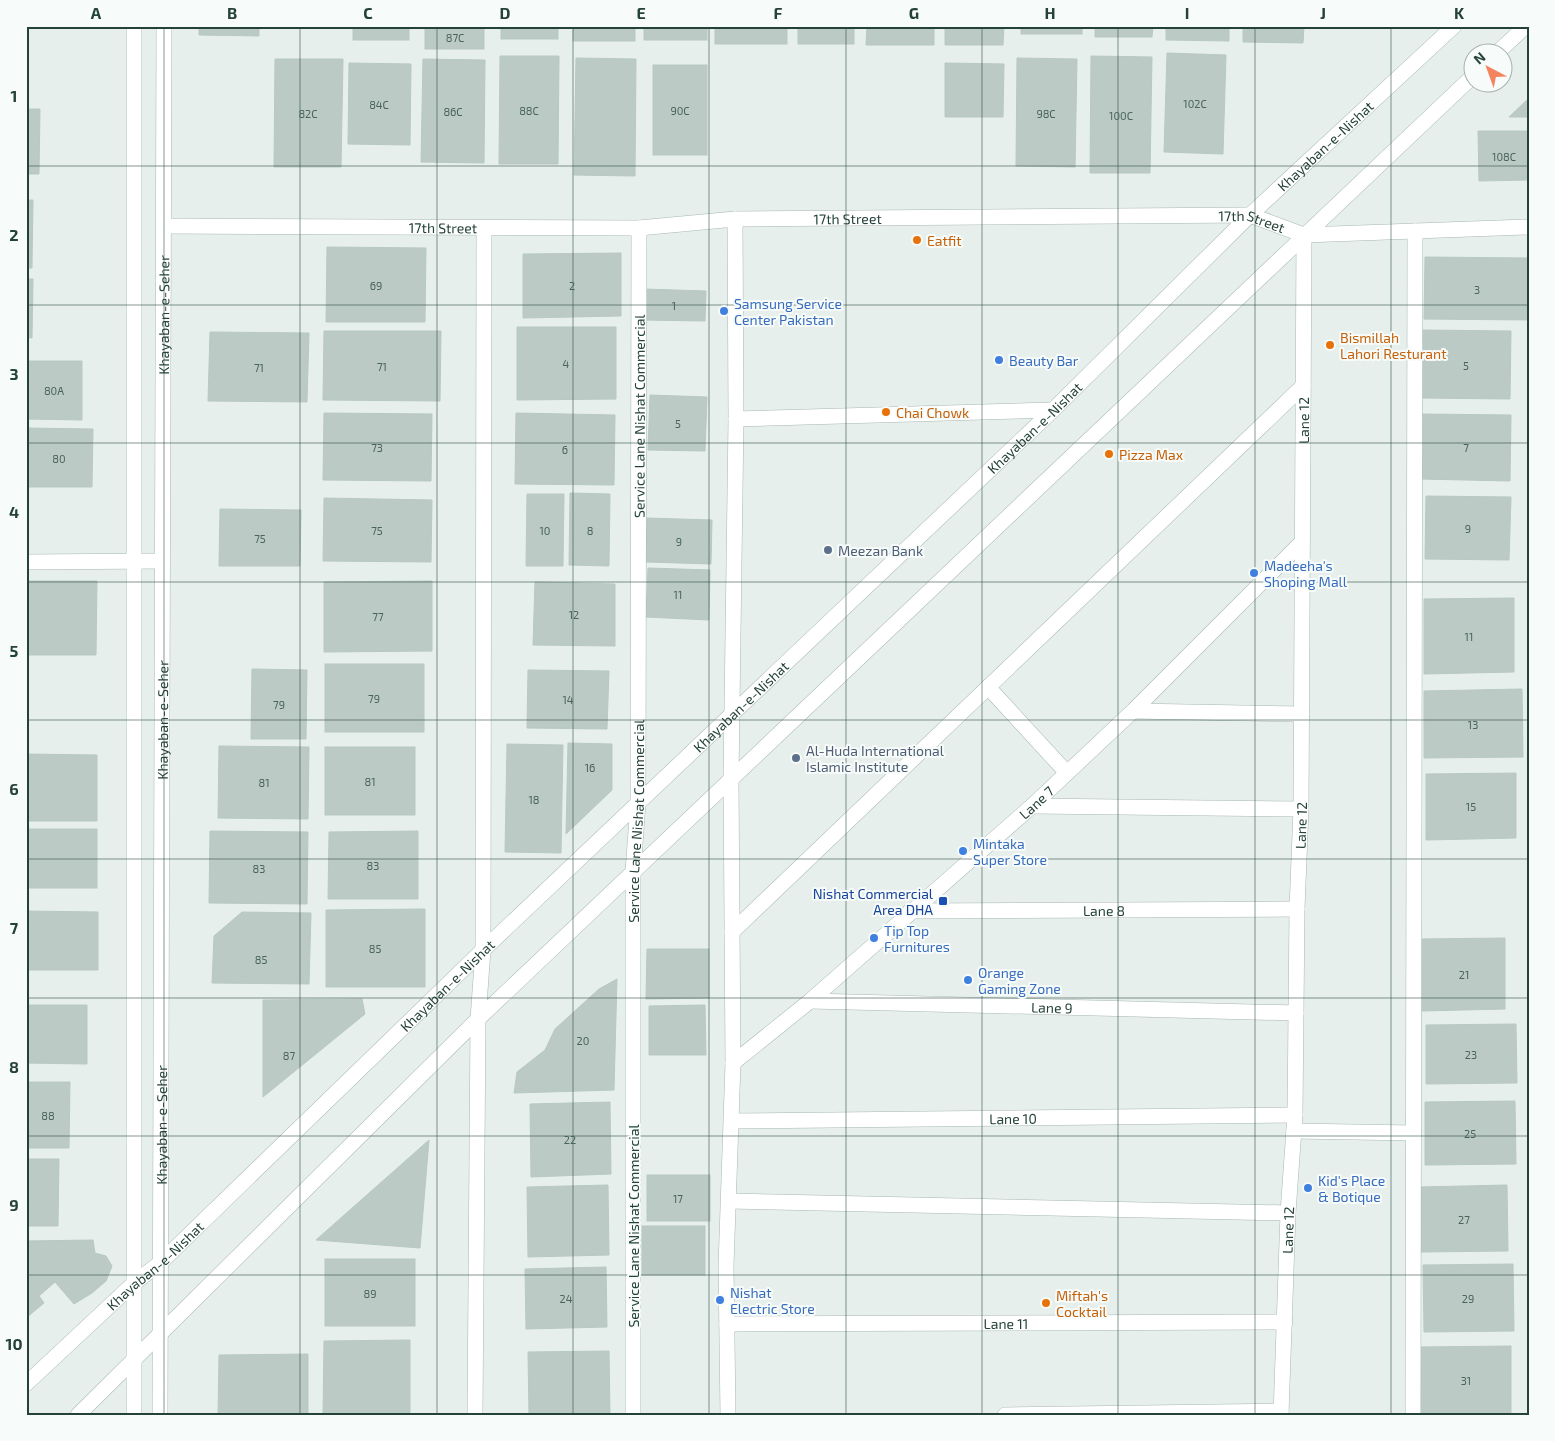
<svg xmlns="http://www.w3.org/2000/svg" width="1555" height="1441" font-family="'Exo 2',sans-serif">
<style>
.building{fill:#bbcac4;stroke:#b8c9c2}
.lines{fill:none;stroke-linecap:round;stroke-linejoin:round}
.minor-casing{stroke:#a8b8b2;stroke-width:16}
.minor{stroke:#fff;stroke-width:15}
.grid{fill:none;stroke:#24423a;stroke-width:1;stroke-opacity:0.55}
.food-dot{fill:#e8710a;stroke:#f7fbf9;stroke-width:2}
.shop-dot{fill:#3f7fe0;stroke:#f7fbf9;stroke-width:2}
.service-dot{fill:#5c6f8a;stroke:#f7fbf9;stroke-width:2}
.transit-dot{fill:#1a4fb4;stroke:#f7fbf9;stroke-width:2}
.labels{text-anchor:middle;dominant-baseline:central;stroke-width:4;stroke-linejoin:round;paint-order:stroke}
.number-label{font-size:11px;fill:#4a645c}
.street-label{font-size:14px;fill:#24423a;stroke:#f7fbf9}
.food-label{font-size:14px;fill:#c56008;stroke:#f7fbf9;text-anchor:start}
.shop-label{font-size:14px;fill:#366cbe;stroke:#f7fbf9;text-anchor:start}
.service-label{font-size:14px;fill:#4e5e75;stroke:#f7fbf9;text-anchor:start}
.transit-label{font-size:14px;fill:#164399;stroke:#f7fbf9;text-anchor:end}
.neatline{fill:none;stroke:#24423a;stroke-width:2}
.grid-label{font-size:16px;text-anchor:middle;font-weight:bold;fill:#24423a}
</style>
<rect width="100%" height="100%" fill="#e6efeb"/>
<!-- building -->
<g class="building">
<polygon points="199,26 259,26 259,36 199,35"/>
<rect x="353" y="26" width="56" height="14"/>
<rect x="425" y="26" width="59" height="23"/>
<rect x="501" y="26" width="57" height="13"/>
<rect x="573" y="26" width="62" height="15"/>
<rect x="644" y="26" width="63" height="14"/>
<rect x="715" y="26" width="72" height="18"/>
<rect x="798" y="26" width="56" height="18"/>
<polygon points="867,26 934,26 934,45 866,45"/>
<polygon points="945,26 1004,26 1003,45 945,45"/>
<rect x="1021" y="26" width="61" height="8"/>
<polygon points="1095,26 1153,26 1152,37 1095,37"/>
<polygon points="1166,26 1229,26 1229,41 1166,40"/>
<polygon points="1243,26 1304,26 1303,43 1243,42"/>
<polygon points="1167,53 1226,55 1223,154 1164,152"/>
<polygon points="500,56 559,56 558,164 499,164"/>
<polygon points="1091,56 1152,57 1150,173 1090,173"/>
<polygon points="576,58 636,59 635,176 574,175"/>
<polygon points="1017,58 1077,59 1075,167 1016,166"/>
<polygon points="275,59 343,59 341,167 274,167"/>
<polygon points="423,59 485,60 484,163 421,162"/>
<polygon points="349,63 411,64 410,145 348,144"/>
<polygon points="945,63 1004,64 1003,117 945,117"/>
<rect x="653" y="65" width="54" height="90"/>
<polygon points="1529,98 1529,117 1509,117"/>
<polygon points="26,109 40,109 39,174 26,174"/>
<polygon points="1478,131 1529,131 1529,180 1479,181"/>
<polygon points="26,200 33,200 32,268 26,268"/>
<polygon points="327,247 426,248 425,322 326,322"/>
<polygon points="621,253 621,316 523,318 523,254"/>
<polygon points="1425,257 1529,258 1529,320 1424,319"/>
<polygon points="26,279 33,279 32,338 26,337"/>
<polygon points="644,289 706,291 705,321 643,320"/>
<polygon points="517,327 616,327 616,399 517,400"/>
<polygon points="1421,330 1511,331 1510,399 1420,398"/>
<polygon points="324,331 441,331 440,401 323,400"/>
<polygon points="210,332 309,333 307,402 208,401"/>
<polygon points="26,361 82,361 82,420 26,419"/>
<polygon points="650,395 707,397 705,451 648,450"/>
<polygon points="324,413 432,414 431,481 323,480"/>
<polygon points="516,413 615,415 614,485 515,484"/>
<polygon points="1421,414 1511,415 1510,481 1420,479"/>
<polygon points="26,428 93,429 92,487 26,487"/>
<polygon points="570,493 610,494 609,566 569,565"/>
<polygon points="527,494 564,494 563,566 526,566"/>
<polygon points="1426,496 1511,497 1509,560 1425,559"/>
<polygon points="324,498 432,500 431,562 323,561"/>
<polygon points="220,509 301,510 300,566 219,566"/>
<polygon points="647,518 712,520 711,564 646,562"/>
<polygon points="648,568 710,570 709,620 646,617"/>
<polygon points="26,581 97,581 96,655 26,655"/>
<polygon points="432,581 432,651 324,652 324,582"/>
<polygon points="535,582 615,584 615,646 533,645"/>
<polygon points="1514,598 1514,672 1424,674 1424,599"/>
<rect x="325" y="664" width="99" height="68"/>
<polygon points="252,669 307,670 306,739 251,739"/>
<polygon points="528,670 609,671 607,729 527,728"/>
<polygon points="1522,689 1523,757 1424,758 1424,691"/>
<polygon points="568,743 612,744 612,790 566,834"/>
<polygon points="507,744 563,745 561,853 505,852"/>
<polygon points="219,746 309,747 308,819 218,818"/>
<rect x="325" y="747" width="90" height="68"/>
<polygon points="26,754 97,755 97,821 26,821"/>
<polygon points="1516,773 1516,838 1426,840 1426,774"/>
<rect x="26" y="829" width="71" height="59"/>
<polygon points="210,831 308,832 307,904 209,903"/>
<polygon points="418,831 418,899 328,899 329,832"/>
<polygon points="425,909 425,987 326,987 326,910"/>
<polygon points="26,911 98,912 98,970 26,970"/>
<polygon points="242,912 311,913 309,984 212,983 214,936"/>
<polygon points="1505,938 1505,1009 1422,1011 1422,939"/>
<polygon points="647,949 709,949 709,998 646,999"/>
<polygon points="617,979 614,1090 514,1093 517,1072 545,1050 555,1029 599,989"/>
<polygon points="362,999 365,1014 263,1097 263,1000"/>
<polygon points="26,1005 87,1005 87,1064 26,1063"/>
<polygon points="705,1005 706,1055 649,1055 649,1006"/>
<polygon points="1516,1024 1517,1083 1426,1084 1426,1025"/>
<polygon points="26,1082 70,1082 69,1148 26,1148"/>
<polygon points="1515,1101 1516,1164 1425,1165 1425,1102"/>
<polygon points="610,1102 611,1174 531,1177 530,1104"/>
<polygon points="429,1140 420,1248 316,1240"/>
<polygon points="26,1159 59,1159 58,1226 26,1226"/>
<rect x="647" y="1175" width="63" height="46"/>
<polygon points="608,1185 609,1255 528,1257 527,1187"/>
<polygon points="1507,1185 1508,1251 1421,1252 1421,1187"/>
<rect x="642" y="1226" width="63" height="49"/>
<polygon points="93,1240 95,1253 106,1256 112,1266 106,1281 92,1293 74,1304 55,1282 39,1296 44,1303 26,1318 26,1241"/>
<rect x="325" y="1259" width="90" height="67"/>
<polygon points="1513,1264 1514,1331 1424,1332 1423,1265"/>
<polygon points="606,1267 607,1327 526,1329 525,1269"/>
<polygon points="410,1340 410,1415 323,1415 324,1341"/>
<polygon points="1511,1346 1511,1414 1421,1415 1421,1347"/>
<polygon points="609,1351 610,1415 529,1415 528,1352"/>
<polygon points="308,1354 308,1415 218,1415 219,1355"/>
</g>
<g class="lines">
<!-- minor casing -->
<g class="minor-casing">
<g id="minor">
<polyline points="134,26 134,1415"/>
<polyline points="1498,52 1526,26"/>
<path id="s1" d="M164,226l475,2 96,-9 515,-4 54,20 225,-8"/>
<polyline points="736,419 1053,410"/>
<polyline points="26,562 162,561"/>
<polyline points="988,687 1067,773"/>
<polyline points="1133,711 1302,714"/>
<polyline points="1032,806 1301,809"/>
<path id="s2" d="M910,911l387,-2"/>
<polyline points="732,932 1303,386"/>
<path id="s3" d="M810,1001l486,12"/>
<path id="s4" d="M733,1063l77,-62 222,-195 101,-95 168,-168"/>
<path id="s5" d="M732,1121l563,-6"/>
<polyline points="1294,1131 1414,1133"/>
<polyline points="729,1201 1288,1213"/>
<path id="s6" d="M727,1324l558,-2"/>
<path id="s7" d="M26,1384l107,-100 27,-21 323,-313 570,-540 197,-195 204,-189"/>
<polyline points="78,1415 478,1019 1472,77"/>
<path id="s8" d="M160,1415l4,-1389"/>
<polyline points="475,1415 478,1019 483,950 484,229"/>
<path id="s9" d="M633,1415v-543l5,-69 1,-575"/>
<polyline points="728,1415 726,1266 733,1063 731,779 736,419 735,219"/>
<polyline points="1005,1415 1281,1411"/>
<path id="s10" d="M1281,1415l7,-202 7,-98 2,-206 4,-100 3,-574"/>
<polyline points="1413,1415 1415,231"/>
</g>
</g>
<!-- minor -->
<use href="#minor" class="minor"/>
</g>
<!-- grid -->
<path class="grid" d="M164,26v1389M300,26v1389M437,26v1389M573,26v1389M709,26v1389M846,26v1389M982,26v1389M1118,26v1389M1255,26v1389M1391,26v1389M26,166h1503M26,305h1503M26,443h1503M26,582h1503M26,720h1503M26,859h1503M26,998h1503M26,1136h1503M26,1275h1503"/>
<!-- markers -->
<g class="food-dot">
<circle cx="917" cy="240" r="5"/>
<circle cx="1330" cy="345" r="5"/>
<circle cx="886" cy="412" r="5"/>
<circle cx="1109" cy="454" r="5"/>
<circle cx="1046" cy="1303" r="5"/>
</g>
<g class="shop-dot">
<circle cx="724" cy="311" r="5"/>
<circle cx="999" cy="360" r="5"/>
<circle cx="1254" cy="573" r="5"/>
<circle cx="963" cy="851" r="5"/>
<circle cx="874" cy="938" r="5"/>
<circle cx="968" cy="980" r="5"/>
<circle cx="1308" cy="1188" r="5"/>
<circle cx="720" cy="1300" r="5"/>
</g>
<g class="service-dot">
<circle cx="828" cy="550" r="5"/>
<circle cx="796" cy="758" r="5"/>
</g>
<rect class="transit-dot" x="938" y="896" width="10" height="10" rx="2.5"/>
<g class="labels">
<!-- number labels -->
<g class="number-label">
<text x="455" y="37">87C</text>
<text x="1195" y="103">102C</text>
<text x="379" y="104">84C</text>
<text x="529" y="110">88C</text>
<text x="680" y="110">90C</text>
<text x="453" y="111">86C</text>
<text x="308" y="113">82C</text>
<text x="1046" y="113">98C</text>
<text x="1121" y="115">100C</text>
<text x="1504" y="156">108C</text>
<text x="376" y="285">69</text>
<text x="572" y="285">2</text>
<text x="1477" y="289">3</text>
<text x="674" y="305">1</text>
<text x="566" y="363">4</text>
<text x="1466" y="365">5</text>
<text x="382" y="366">71</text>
<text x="259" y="367">71</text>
<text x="54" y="390">80A</text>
<text x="678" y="423">5</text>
<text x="377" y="447">73</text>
<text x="1466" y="447">7</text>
<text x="565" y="449">6</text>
<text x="59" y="458">80</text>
<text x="1468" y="528">9</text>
<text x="377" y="530">75</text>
<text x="545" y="530">10</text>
<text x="590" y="530">8</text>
<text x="260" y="538">75</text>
<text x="679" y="541">9</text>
<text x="678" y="594">11</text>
<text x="574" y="614">12</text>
<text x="378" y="616">77</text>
<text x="1469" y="636">11</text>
<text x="374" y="698">79</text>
<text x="568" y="699">14</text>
<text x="279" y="704">79</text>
<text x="1473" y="724">13</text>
<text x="590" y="767">16</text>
<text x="370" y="781">81</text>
<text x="264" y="782">81</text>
<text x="534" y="799">18</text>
<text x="1471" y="806">15</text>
<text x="373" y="865">83</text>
<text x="259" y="868">83</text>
<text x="375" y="948">85</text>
<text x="261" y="959">85</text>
<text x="1464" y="974">21</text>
<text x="583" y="1040">20</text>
<text x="1471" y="1054">23</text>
<text x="289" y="1055">87</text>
<text x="48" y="1115">88</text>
<text x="1470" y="1133">25</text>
<text x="570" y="1139">22</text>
<text x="678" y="1198">17</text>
<text x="1464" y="1219">27</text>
<text x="370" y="1293">89</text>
<text x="566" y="1298">24</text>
<text x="1468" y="1298">29</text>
<text x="1466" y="1380">31</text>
</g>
<!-- street labels -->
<g class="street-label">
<text stroke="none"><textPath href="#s7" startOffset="1795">Khayaban-e-Nishat</textPath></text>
<text stroke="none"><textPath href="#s1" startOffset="684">17th Street</textPath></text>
<text stroke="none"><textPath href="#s1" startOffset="1089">17th Street</textPath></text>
<text stroke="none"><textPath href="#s1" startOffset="279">17th Street</textPath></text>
<text stroke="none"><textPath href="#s8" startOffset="1100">Khayaban-e-Seher</textPath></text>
<text stroke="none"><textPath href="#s9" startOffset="999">Service Lane Nishat Commercial</textPath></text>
<text stroke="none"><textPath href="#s10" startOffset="995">Lane 12</textPath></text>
<text stroke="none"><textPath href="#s7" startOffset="1390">Khayaban-e-Nishat</textPath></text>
<text stroke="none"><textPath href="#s7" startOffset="985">Khayaban-e-Nishat</textPath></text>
<text stroke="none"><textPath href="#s8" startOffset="695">Khayaban-e-Seher</textPath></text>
<text stroke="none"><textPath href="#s4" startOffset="400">Lane 7</textPath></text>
<text stroke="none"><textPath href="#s9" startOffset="594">Service Lane Nishat Commercial</textPath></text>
<text stroke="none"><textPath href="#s10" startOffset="590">Lane 12</textPath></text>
<text stroke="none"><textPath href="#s2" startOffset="194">Lane 8</textPath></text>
<text stroke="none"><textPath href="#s7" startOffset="580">Khayaban-e-Nishat</textPath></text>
<text stroke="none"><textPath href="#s3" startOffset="242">Lane 9</textPath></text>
<text stroke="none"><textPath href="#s5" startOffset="281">Lane 10</textPath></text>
<text stroke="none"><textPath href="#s8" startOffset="290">Khayaban-e-Seher</textPath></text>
<text transform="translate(633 1226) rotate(-90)">Service Lane Nishat Commercial</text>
<text stroke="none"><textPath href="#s10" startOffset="185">Lane 12</textPath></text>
<text stroke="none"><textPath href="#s7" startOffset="175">Khayaban-e-Nishat</textPath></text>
<text stroke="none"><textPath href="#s6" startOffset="279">Lane 11</textPath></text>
</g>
<!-- food labels -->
<g class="food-label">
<text x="927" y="240">Eatfit</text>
<text x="1340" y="337">Bismillah<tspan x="1340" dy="16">Lahori Resturant</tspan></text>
<text x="896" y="412">Chai Chowk</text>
<text x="1119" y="454">Pizza Max</text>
<text x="1056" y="1295">Miftah's<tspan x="1056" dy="16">Cocktail</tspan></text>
</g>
<!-- shop labels -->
<g class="shop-label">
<text x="734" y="303">Samsung Service<tspan x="734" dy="16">Center Pakistan</tspan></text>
<text x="1009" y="360">Beauty Bar</text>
<text x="1264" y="565">Madeeha's<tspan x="1264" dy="16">Shoping Mall</tspan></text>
<text x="973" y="843">Mintaka<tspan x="973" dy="16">Super Store</tspan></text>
<text x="884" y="930">Tip Top<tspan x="884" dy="16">Furnitures</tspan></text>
<text x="978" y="972">Orange<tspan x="978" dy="16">Gaming Zone</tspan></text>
<text x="1318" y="1180">Kid's Place<tspan x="1318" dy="16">&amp; Botique</tspan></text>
<text x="730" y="1292">Nishat<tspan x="730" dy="16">Electric Store</tspan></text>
</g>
<!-- service labels -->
<g class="service-label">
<text x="838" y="550">Meezan Bank</text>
<text x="806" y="750">Al-Huda International<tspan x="806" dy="16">Islamic Institute</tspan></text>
</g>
<!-- transit labels -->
<g class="transit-label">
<text x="933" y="893">Nishat Commercial<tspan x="933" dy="16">Area DHA</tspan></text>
</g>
</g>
<!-- border -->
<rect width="1555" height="1441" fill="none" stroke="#f7fbf9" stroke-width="55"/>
<!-- north arrow -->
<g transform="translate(1488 68) rotate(319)"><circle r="24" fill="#f7fbf9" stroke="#a3b1ad"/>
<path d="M0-4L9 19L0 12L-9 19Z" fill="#f4845f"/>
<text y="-8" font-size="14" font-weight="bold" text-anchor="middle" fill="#24423a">N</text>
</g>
<rect x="28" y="28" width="1500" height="1386" class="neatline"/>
<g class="grid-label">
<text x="96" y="19">A</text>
<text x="232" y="19">B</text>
<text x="368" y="19">C</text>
<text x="505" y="19">D</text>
<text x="641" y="19">E</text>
<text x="778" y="19">F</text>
<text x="914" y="19">G</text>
<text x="1050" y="19">H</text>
<text x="1187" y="19">I</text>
<text x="1323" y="19">J</text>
<text x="1459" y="19">K</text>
<text x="14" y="102">1</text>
<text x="14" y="241">2</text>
<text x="14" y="380">3</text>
<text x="14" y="518">4</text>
<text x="14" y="657">5</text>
<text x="14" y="795">6</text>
<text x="14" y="934">7</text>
<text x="14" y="1073">8</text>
<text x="14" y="1211">9</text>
<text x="14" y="1350">10</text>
</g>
</svg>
